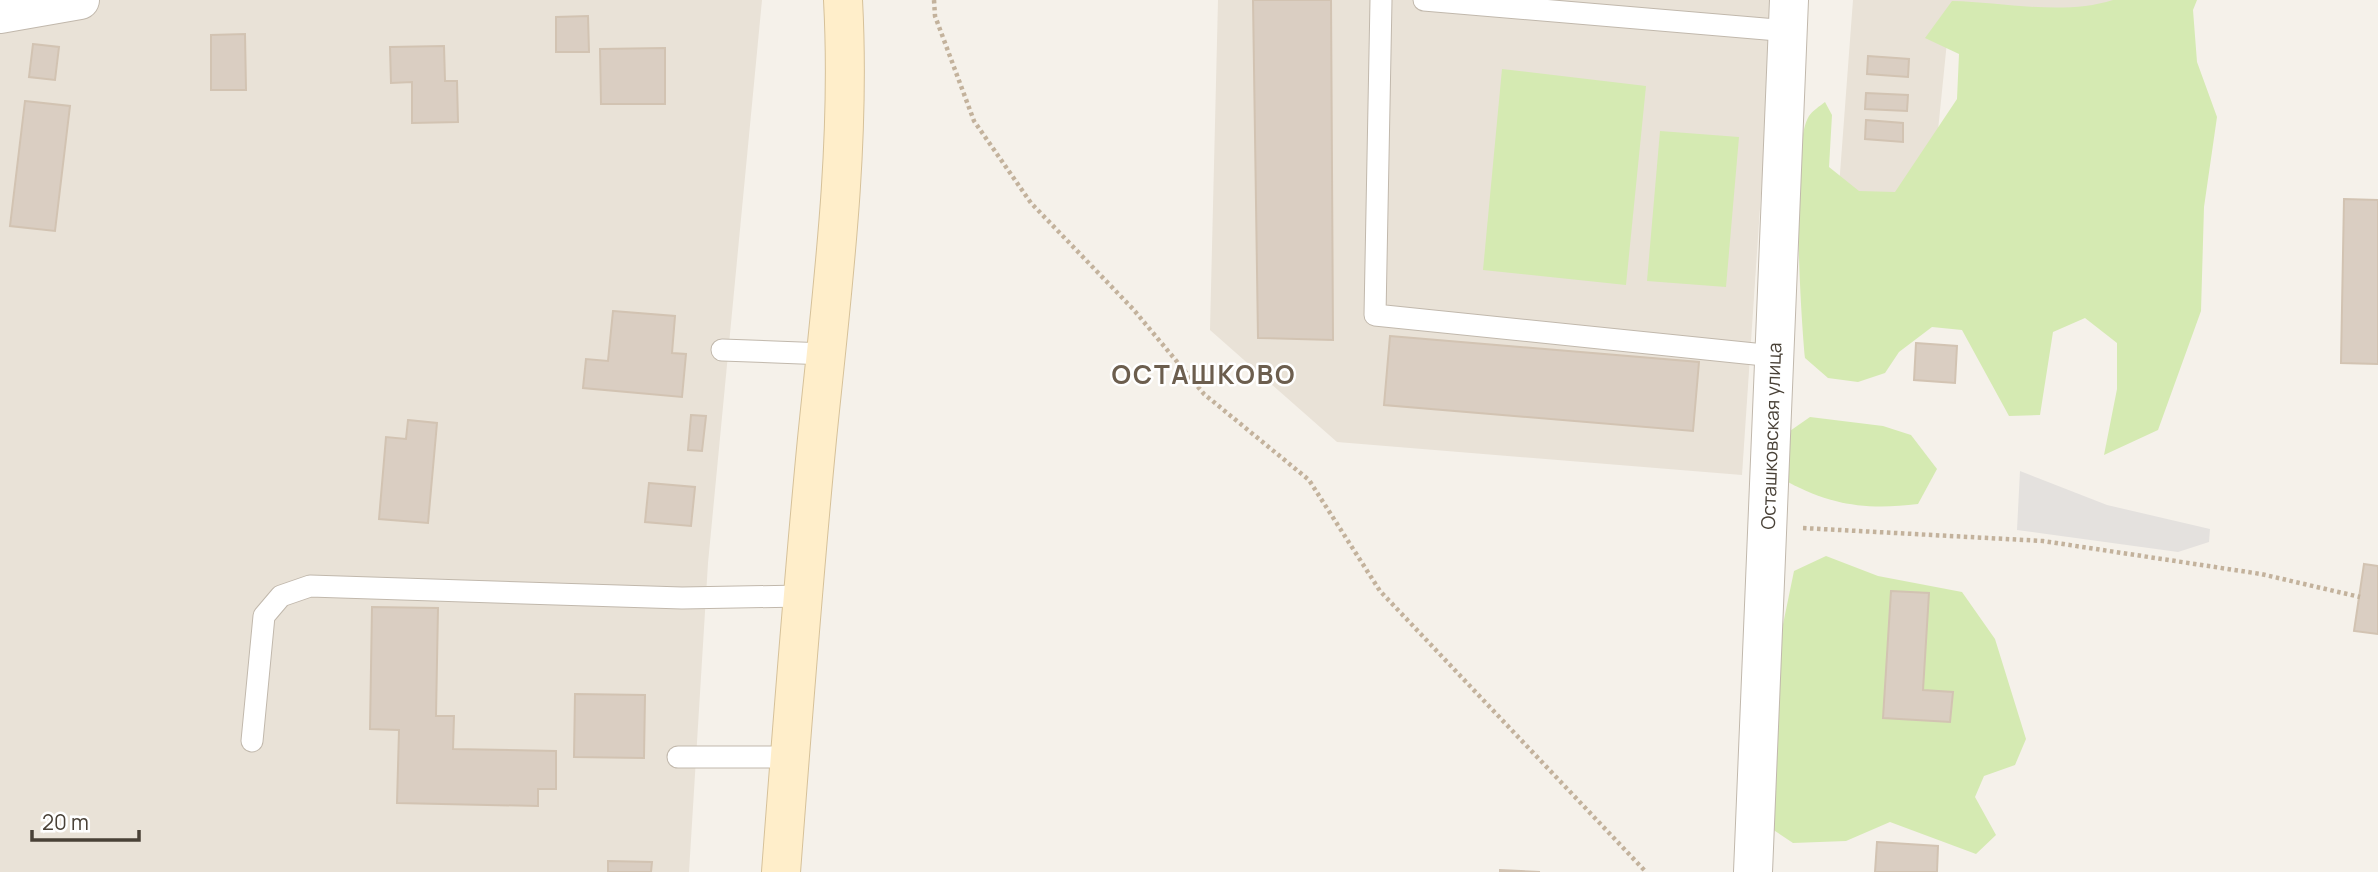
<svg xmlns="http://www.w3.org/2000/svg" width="2378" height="872" font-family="Manrope,sans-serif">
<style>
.residential{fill:#e9e2d7}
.green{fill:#d5eab2}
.parking{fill:#e4e1de}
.building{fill:#dacec2;stroke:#d2c3b2;stroke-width:2}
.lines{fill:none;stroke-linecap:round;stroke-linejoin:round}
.lane-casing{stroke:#c1b8ac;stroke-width:23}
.street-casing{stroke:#c1b8ac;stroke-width:40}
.secondary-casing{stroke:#d6c199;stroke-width:40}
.path{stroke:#c3b29c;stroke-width:4.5;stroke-dasharray:3.5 3.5;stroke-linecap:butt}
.lane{stroke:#fff;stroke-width:21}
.street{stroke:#fff;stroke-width:38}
.secondary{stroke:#ffeeca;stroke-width:38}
.labels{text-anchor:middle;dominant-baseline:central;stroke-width:5;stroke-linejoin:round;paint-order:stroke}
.street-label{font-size:19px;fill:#494137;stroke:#fff}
.district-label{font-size:26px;font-weight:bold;letter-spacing:2px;fill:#6c5e4e;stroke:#fff}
</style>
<rect width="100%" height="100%" fill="#f5f1ea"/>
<!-- residential -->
<g class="residential">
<polygon points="0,0 762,0 708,563 689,872 0,872"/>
<polygon points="1218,0 1774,0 1742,475 1337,442 1210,330"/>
<polygon points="1853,0 2128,0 2113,29 1949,22 1936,150 1911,204 1838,200"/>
</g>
<!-- green -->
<g class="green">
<path d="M2113,0h84l-4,10 4,52 20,55 -13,90 -3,104 -43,119 -54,25 13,-66v-46l-32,-25 -32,14 -13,83 -31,1 -47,-86 -30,-3 -33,25 -14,21 -27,9 -30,-4 -23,-20c-4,-40 -15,-213 4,-242 3,-5 11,-10 16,-14l7,13 -3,52 30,24 36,1 62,-93 2,-45 -34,-16 27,-37c52,1 111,15 161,-1z"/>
<polygon points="1502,69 1646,86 1626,285 1483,270"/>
<polygon points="1660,131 1739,137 1726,287 1647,281"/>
<path d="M1810,417l73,9 28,9 26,34 -19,35c-49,6 -86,2 -130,-22l-1,-49z"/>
<polygon points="1826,556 1878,576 1962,592 1995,639 2026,739 2015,765 1984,776 1975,797 1996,835 1976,854 1890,822 1846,841 1793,843 1769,827 1774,668 1794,571"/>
</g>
<!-- parking -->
<polygon class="parking" points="2020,471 2107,505 2210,529 2209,542 2178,552 2017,530"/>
<!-- building -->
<g class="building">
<polygon points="1253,0 1331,0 1333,340 1258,338"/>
<polygon points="588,16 589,52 556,52 556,17"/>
<polygon points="245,34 246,90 211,90 211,35"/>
<polygon points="33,44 59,47 55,80 29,77"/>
<polygon points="444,46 445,81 457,81 458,122 412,123 412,82 391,83 390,47"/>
<polygon points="665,48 665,104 601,104 600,49"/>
<polygon points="1868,56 1909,59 1908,77 1867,74"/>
<polygon points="1866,93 1908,95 1907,111 1865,109"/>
<polygon points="25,101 70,106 55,231 10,226"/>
<polygon points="1866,120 1903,123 1903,142 1865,139"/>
<polygon points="2344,199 2378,200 2378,364 2341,363"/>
<polygon points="613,311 675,316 672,353 686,354 682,397 583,388 586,359 608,361"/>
<polygon points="1390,336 1699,362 1693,431 1384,405"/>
<polygon points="1916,343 1957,346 1955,383 1914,380"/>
<polygon points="691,415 706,416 702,451 688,450"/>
<polygon points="408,420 437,423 428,523 379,519 386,437 406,439"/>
<polygon points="649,483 695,487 691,526 645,522"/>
<polygon points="2364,564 2378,566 2378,634 2354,631"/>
<polygon points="1891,591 1929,593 1923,690 1953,692 1950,722 1883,718"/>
<polygon points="372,607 438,608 436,716 454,716 453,749 556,751 556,789 538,789 538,806 397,803 399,730 370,729"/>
<polygon points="575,694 645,695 644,758 574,757"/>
<polygon points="1877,842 1938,846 1937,872 1875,872"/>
<polygon points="608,861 652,862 651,872 608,872"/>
<polygon points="1500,870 1540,872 1500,872"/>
</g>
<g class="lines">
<!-- lane casing -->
<g class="lane-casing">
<g id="lane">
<polyline points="1381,0 1375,315 1774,356"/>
<polyline points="1424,0 1788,31"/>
<polyline points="722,350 826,354"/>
<polyline points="252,741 264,616 281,596 310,586 682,598 801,596"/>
<polyline points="678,757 790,757"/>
</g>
</g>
<!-- street casing -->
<g class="street-casing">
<g id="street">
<polyline points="0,14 80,0"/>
<polyline points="1753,872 1789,0"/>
</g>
</g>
<!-- secondary casing -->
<g class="secondary-casing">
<path id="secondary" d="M781,872c11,-145 22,-289 36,-433 15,-147 34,-292 26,-439"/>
</g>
<!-- path -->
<g class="path">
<polyline points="934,0 935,16 974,121 1031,203 1133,309 1204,394 1309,480 1380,591 1646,872"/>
<polyline points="1803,528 2043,541 2261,574 2360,597"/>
</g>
<!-- lane -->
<use href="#lane" class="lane"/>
<!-- street -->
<use href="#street" class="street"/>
<!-- secondary -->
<use href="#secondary" class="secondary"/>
</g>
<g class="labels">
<!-- street labels -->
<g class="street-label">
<text transform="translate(1771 436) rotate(-88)">Осташковская улица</text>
</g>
<!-- district labels -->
<g class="district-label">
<text x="1204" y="374">ОСТАШКОВО</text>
</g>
</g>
<!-- scale -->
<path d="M32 830v10h107v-10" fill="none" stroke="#494137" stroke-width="3.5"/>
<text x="42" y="830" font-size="21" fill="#494137" stroke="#ffffff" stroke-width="5" paint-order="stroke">20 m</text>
</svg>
